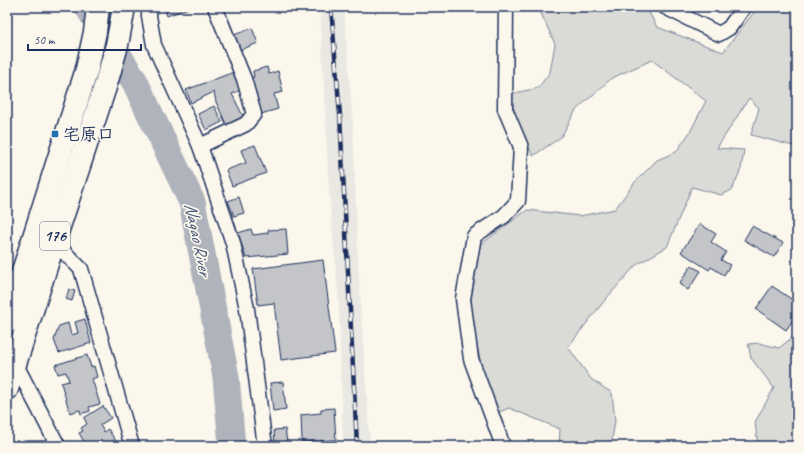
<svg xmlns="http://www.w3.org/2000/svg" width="804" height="453" font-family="Caveat,'Klee One',sans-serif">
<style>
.built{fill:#eae8e2}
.green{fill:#dadad7;stroke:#7a849a}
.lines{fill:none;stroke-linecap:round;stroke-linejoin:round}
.river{stroke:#afb3bb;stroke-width:27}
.building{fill:#c3c5c9;stroke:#1b2f5e}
.minor-casing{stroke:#1b2f5e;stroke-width:17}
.trunk-casing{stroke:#1b2f5e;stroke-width:25}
.minor{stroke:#fbf7ec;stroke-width:14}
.trunk{stroke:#fbf7ec;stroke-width:22}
.rail-casing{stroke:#1b2f5e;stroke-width:4.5}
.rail{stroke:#fbf7ec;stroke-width:3;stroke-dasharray:9;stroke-linecap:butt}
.poi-dot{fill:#1f6fb2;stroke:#fbf7ec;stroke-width:1.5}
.labels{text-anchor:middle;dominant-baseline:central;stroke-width:3.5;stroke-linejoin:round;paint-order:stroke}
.shield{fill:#fbf7ec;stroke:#5e6b89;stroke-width:1}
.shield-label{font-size:16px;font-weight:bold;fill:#1b2f5e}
.poi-label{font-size:17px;font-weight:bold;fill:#1b2f5e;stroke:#fbf7ec;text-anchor:start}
.water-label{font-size:18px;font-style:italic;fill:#47577a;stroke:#fbf7ec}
</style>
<rect width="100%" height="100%" fill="#fbf7ec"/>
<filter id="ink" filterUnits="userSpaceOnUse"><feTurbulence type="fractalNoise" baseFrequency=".025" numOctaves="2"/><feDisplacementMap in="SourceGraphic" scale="8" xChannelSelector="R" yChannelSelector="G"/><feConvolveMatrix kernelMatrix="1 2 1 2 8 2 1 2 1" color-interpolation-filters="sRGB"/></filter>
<g filter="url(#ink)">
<!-- built -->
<polygon class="built" points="320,7 344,7 353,124 358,262 370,446 343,446 339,306 329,192"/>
<!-- green -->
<g class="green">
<polygon points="537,7 646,7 657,27 723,52 758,7 797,7 797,147 751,135 759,108 749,98 717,148 744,150 741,169 732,190 721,195 692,187 667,247 636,265 605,300 568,347 591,379 612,393 615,421 611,446 559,446 560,429 509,408 497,413 487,392 472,322 471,294 480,245 527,210 580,216 615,209 635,182 657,160 676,152 690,132 706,101 652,60 612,78 576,110 561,137 533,156 509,108 510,94 538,88 550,72 555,44 539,9"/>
<polygon points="797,330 797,446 758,446 755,422 774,388 751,358 748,344 759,343 779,348 793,337"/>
</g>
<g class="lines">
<!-- river -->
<polyline class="river" points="88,7 135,82 192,202 226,377 232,446"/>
</g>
<!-- building -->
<g class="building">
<polygon points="164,7 191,7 167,16"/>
<polygon points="252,28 258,43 240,50 234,35"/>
<polygon points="267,67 269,74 278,71 283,92 274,94 278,109 261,114 250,78 254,77 253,71"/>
<polygon points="234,72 241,90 232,94 244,118 227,126 216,102 214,92 191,103 186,90"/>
<polygon points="214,106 222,122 206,130 198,114"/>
<polygon points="255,145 266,173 232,186 226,170 246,163 241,150"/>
<polygon points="239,197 244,213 234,216 228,201"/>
<polygon points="700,224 716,234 711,242 726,252 721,260 730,265 724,275 711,267 709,270 681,252"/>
<polygon points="752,226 783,243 774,257 744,240"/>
<polygon points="251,229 253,235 268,233 268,230 286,229 288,254 246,258 238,233"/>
<polygon points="323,260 335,353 281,360 274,303 258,305 253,269"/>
<polygon points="691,266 701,271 688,290 679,284"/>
<polygon points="772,286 797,303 797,314 786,330 756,309"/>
<polygon points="69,289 75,291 72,301 66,299"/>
<polygon points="85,319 91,343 59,353 54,340 59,326 68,323 71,335 78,333 75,322"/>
<polygon points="87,355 91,367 94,366 97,377 92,379 100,404 89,407 90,411 81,414 80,410 70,413 61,383 69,381 66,372 58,374 55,365"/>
<polygon points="283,382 286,409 273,411 270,383"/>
<polygon points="103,406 111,418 100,425 104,432 108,429 119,446 90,446 88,443 86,445 79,433 83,431 81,428 87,424 84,418"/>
<polygon points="334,408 336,440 302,442 301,415 321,413 321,409"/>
<polygon points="285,429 287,442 275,444 274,430"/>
</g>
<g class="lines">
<!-- minor casing -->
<g class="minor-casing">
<g id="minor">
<polyline points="149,7 149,16 154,45 200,146 233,243 247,309 265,446"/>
<polyline points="665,7 719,34 729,28 744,7"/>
<polyline points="200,146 246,124 254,114 244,79 215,7"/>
<polyline points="54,242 81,269 132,446"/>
<polyline points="15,363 58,446"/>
<polyline points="503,446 471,359 463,299 474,236 504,216 518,201 521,147 505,109 506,7"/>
</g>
</g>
<!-- trunk casing -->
<g class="trunk-casing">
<g id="trunk">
<polyline points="7,322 87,69 95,32 98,7"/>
<polyline points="7,389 54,242 106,84 117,45 124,7"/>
</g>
</g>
<!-- minor -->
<use href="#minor" class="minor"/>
<!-- trunk -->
<use href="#trunk" class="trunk"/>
<!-- rail casing -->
<g class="rail-casing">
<polyline id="rail" points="331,7 340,115 357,446"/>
</g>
<!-- rail -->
<use href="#rail" class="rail"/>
</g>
</g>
<!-- markers -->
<rect class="poi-dot" x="51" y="130" width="8" height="8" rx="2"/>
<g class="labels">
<!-- shield labels -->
<rect class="shield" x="40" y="222" width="30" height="28" rx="3"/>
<g class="shield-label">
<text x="55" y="236">176</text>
</g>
<!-- poi labels -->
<g class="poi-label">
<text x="63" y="134">宅原口</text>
</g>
<!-- water labels -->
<g class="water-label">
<text transform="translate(198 239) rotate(78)">Nagao River</text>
</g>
</g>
<!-- margin -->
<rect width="804" height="453" fill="none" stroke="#fbf7ec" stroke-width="24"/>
<rect x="12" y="12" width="780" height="429" fill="none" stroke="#1b2f5e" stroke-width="1.5" filter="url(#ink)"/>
<!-- scale -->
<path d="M28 44v6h113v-6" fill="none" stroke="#1b2f5e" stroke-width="2"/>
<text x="34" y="44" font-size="12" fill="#1b2f5e" stroke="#fbf7ec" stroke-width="3" paint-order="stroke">50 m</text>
</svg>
